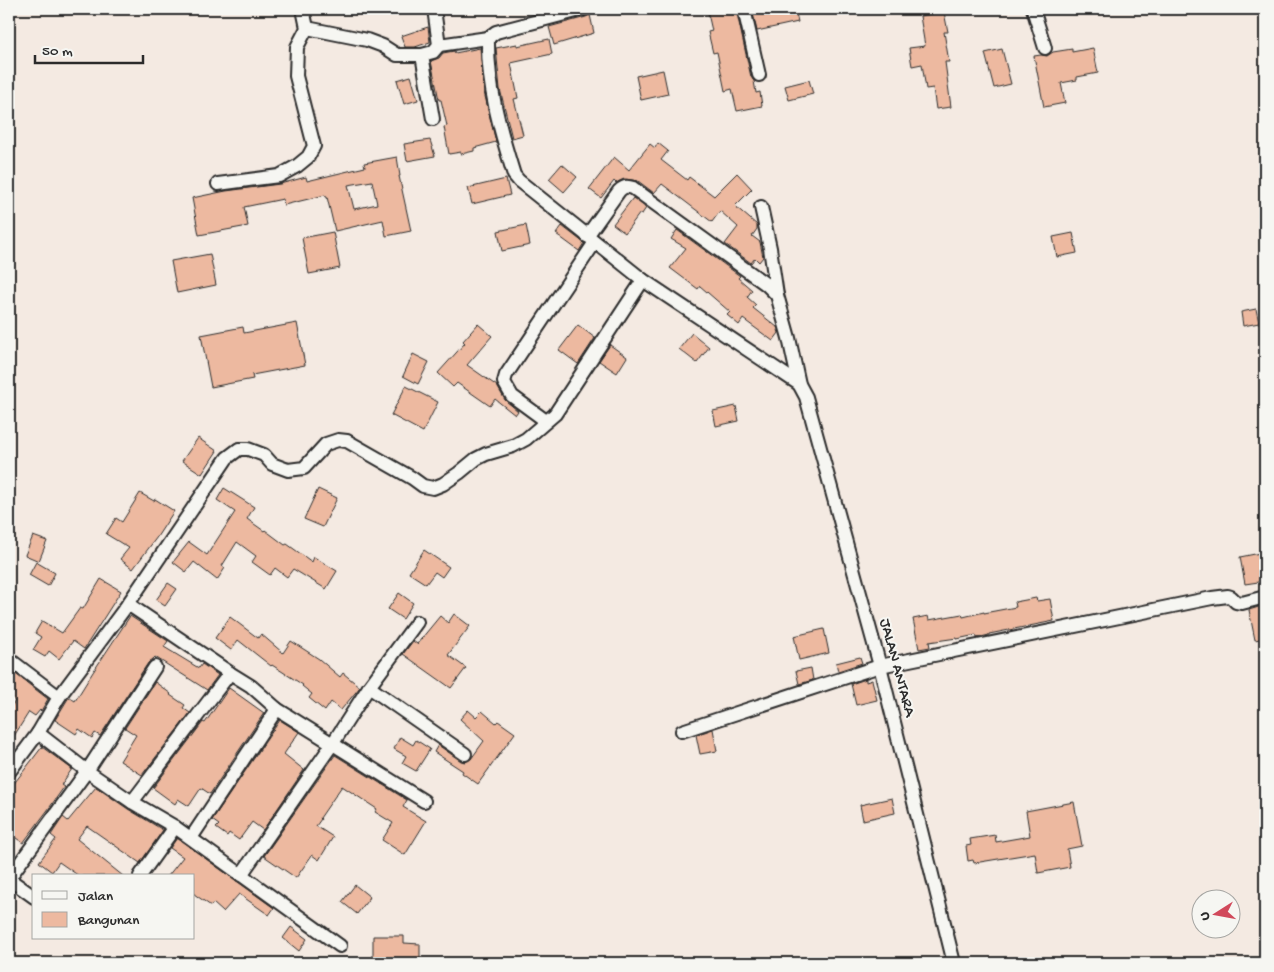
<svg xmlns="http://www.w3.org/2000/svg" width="1274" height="972" font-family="'Gochi Hand',sans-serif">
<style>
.building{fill:#edb9a0;stroke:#2b2b2b;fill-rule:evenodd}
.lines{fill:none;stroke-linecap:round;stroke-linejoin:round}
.minor-casing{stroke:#2b2b2b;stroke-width:16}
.minor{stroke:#f6f6f2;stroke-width:12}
.labels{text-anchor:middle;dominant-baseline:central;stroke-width:4;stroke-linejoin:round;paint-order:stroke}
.street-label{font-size:16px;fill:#2b2b2b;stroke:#f6f6f2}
</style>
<rect width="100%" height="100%" fill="#f4eae2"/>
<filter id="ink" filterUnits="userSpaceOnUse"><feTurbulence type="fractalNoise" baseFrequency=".02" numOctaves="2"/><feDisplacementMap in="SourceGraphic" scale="10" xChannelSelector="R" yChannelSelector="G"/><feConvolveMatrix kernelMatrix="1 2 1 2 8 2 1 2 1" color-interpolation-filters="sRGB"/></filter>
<g filter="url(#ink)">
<!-- building -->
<g class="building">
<polygon points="707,9 736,9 751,77 754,81 756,93 760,92 762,106 737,111 732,89 725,91 717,52 713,53 708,32 712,31"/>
<polygon points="752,9 795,9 798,22 757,31"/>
<polygon points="944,12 948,32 944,32 949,62 945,62 951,107 936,109 933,88 926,89 922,64 912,66 909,48 925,46 920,16"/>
<polygon points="590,15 594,33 554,45 549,27 586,17"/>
<polygon points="428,27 430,42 415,47 405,47 401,36"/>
<polygon points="549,39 552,54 511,63 518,98 514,99 523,135 512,138 500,89 496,48 517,44 517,46"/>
<polygon points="480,48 484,92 496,142 474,148 474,151 461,154 461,152 449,154 444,127 447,126 441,100 439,100 431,61 439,58 443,53 454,51 455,53"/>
<polygon points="1093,48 1098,73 1077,77 1077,80 1061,83 1065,103 1044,107 1034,56 1041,55 1047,56 1053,52 1072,49 1072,52"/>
<polygon points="1002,49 1011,84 994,88 985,53"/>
<polygon points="663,70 668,94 641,100 636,76"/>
<polygon points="411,76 418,100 404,104 397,80"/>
<polygon points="809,80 813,94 789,100 785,86"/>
<polygon points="430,140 435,156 407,161 404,144"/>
<polygon points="658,143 668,151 661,160 687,180 689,177 714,196 737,173 752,189 735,206 757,225 757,229 752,236 760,242 763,257 759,262 755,258 751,263 725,244 738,227 720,211 712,222 662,184 654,193 638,181 633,180 624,179 616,183 614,181 601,198 589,189 614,157 629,170 650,144 655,148"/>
<path d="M397,157l3,19h-1l12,55 -25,5 -3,-16 -48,11 -8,-34h-1l-1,-2 -41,10 -1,-6 -39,8 4,19 -49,9 -7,-37 34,-7 54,-7 26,-7 1,4 58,-14 -1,-4zM372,181l5,23 -23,5 -6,-24z"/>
<polygon points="562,164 577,177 564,192 549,179"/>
<polygon points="506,179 510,195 472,204 468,188"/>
<polygon points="633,198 646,208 642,214 640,213 625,233 613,224"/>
<polygon points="526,225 530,245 502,251 498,231"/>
<polygon points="562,226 584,243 579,251 556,234"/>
<polygon points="677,230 740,276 738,278 752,290 747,297 756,305 753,308 777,327 779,333 773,341 743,319 739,325 727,315 730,312 700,286 698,289 670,268 686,248 671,239"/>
<polygon points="333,232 340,268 309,274 302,238"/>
<polygon points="1073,233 1077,253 1057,257 1053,237"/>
<polygon points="210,254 216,285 177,293 171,261"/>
<polygon points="1256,309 1259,323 1243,326 1241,312"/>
<polygon points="297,323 305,365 252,375 253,379 211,387 201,335 243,327 244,333"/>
<polygon points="478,324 492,336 467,365 497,386 505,400 518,411 515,415 495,399 490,406 457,383 453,387 438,373 465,343 463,341"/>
<polygon points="578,325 595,338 578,364 559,350"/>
<polygon points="692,333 709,347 697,363 679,349"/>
<polygon points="610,345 627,357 617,373 599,361"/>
<polygon points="413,354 429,362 418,384 403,376"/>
<polygon points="406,386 438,402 423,432 391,415"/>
<polygon points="736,406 739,421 716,426 713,411"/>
<polygon points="198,438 217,451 202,474 182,461"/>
<polygon points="224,488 254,507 247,519 264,531 265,530 285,545 287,544 312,562 314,557 337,571 326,589 293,569 287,577 275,568 270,575 252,562 256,556 237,542 222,566 225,568 217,580 194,562 186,572 173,562 189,542 207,555 235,512 217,500"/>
<polygon points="318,489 337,498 323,527 304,519"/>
<polygon points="140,493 154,501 155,499 174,511 157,537 133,569 120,559 129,548 106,534 116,518 122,522"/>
<polygon points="33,536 47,541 39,561 25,555"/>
<polygon points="424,550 449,567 442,577 435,572 426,584 409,573"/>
<polygon points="1265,552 1265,581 1245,584 1240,557"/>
<polygon points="36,562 55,573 48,586 29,575"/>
<polygon points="101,579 121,591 84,649 73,641 59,659 49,651 45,657 33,650 41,637 35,633 42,621 62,633 80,608 83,609"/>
<polygon points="168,583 177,589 165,606 156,600"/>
<polygon points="399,593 413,603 403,619 388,609"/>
<polygon points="1036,598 1037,601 1050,599 1054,621 989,634 989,635 977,638 976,635 957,639 957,638 929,642 930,647 919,649 913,619 928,616 929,620 962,614 963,617 984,612 984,613 1016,607 1015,602"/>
<polygon points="1265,605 1265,638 1255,640 1249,610"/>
<polygon points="454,614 470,626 448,655 466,668 451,688 403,654 413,641 417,644 440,616 448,623"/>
<polygon points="130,616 168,641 164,647 197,667 199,668 202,664 218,675 207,690 155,657 153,659 148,663 100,736 95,733 92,738 79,729 76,734 55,720 69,697 75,701 93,672"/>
<polygon points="230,617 258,638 261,634 283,653 291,641 319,659 340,677 343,673 360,687 341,710 331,702 325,711 309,698 312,694 302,686 303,685 272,665 271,666 238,640 231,650 215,638"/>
<polygon points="824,629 829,653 799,660 794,636"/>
<polygon points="860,657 862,663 838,671 836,663"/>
<polygon points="811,668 813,680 799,684 796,671"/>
<polygon points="9,669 48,699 41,711 40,710 35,716 29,712 9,744 9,710 15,701 11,698 14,693 9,689"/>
<polygon points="866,679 866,682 872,680 877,700 856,705 851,684"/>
<polygon points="155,682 171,694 170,695 185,705 183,708 190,713 142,775 120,761 136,735 125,728"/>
<polygon points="229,688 264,713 210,794 201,788 189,806 178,799 175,804 153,788 203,722 205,723"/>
<polygon points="468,710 476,717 482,711 496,723 498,721 515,733 478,784 462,773 463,771 434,752 438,745 461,761 465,762 471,759 484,741 460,719"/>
<polygon points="280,720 299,732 284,754 304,770 263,830 252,822 239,840 229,833 227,836 216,828 219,825 212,820"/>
<polygon points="713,729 717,751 700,754 696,735"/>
<polygon points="400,737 413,745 416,740 430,749 416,771 402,763 406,756 394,749"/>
<polygon points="42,747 72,769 61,785 64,787 50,807 23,843 9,833 9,790"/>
<polygon points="335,755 407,800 403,807 426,821 405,855 382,840 393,823 375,812 377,809 342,786 320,818 321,819 316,826 333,837 319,860 312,855 296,878 264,856"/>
<polygon points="96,787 128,809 163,830 140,863 87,826 77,839 123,876 79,876 59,862 52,872 39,862 56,839 51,835 63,817 68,821"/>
<polygon points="892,798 895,813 863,820 860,805"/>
<polygon points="1074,802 1082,846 1067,849 1070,867 1038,873 1035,853 974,863 973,860 968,861 966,846 971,845 970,839 995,835 996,842 1030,836 1026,811"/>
<polygon points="177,838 274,908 269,915 239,894 223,912 213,903 211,906 194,894 194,876 168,876 183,857 170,848"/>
<polygon points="355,885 370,897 357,914 342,902"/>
<polygon points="291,927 307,939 299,951 283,938"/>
<polygon points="373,936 404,936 404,943 420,944 420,963 373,963"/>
</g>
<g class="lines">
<!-- minor casing -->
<g class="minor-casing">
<g id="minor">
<polyline points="744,9 759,75"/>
<polyline points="1033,9 1045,48"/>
<polyline points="307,28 367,40 383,46 397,55 422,55 433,52 439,45 434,9"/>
<polyline points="439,45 488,38"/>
<polyline points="422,55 433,119"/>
<polyline points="218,184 279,176 297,166 308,157 314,146 296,76 297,47 307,28 303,9"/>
<polyline points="761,207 770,248 777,295 789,338 799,384 806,397 880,666 954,963"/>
<path d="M587,236l32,-45c5,-5 8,-5 14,-3l134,97 10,10"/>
<polyline points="643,280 799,384"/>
<polyline points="546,421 512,396 504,382 506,375 595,242"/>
<polyline points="128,604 230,673 251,686 277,709 424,801"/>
<polyline points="9,659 59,697"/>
<polyline points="369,687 465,754"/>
<polyline points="682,731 880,666 1212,598 1228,596 1231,597 1236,602 1242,603 1265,597"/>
<polyline points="38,733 87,771 132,802 175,827 340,946"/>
<path d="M9,772l29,-39 21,-36 69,-93 99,-146 12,-9h9l16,6 8,9 16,6 16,-2 22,-24 12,-4 9,1 65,37 11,8 10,2 10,-4 16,-11 17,-14 10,-5 27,-8 13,-7 29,-25 88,-134 -124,-99 -5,-6c-14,-45 -27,-90 -26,-137l8,-6 88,-23"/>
<polyline points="132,802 230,673"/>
<polyline points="191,838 277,709"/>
<polyline points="241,875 333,743 369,687 417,622"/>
<polyline points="140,876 175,827"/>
<polyline points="9,878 87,771 155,667"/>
<polyline points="9,879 34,897"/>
</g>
</g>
<!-- minor -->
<use href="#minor" class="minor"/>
</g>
</g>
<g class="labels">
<!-- street labels -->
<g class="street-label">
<text transform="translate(896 668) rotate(75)">JALAN ANTARA</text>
</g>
</g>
<!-- margin -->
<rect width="1274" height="972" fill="none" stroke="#f6f6f2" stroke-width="30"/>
<rect x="15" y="15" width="1244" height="942" fill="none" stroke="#2b2b2b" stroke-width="2" filter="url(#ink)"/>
<!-- legend -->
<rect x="32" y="874" width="162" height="65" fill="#f6f6f2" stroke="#a5a5a2"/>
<rect x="42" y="891" width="25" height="8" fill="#f6f6f2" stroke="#a5a5a2"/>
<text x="78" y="900" font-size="15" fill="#2b2b2b">Jalan</text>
<rect x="42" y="912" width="25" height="15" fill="#edb9a0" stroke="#a5a5a2"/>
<text x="78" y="924" font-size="15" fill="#2b2b2b">Bangunan</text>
<!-- north arrow -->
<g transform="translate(1216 914) rotate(259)"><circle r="24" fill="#f6f6f2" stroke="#a5a5a2"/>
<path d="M0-4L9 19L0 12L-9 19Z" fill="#d1495b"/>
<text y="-8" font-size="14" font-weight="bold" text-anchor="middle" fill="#2b2b2b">U</text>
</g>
<!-- scale -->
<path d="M35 55v8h108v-8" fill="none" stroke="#2b2b2b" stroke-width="2.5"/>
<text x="42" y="55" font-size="15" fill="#2b2b2b" stroke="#f6f6f2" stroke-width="4" paint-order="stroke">50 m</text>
</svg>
